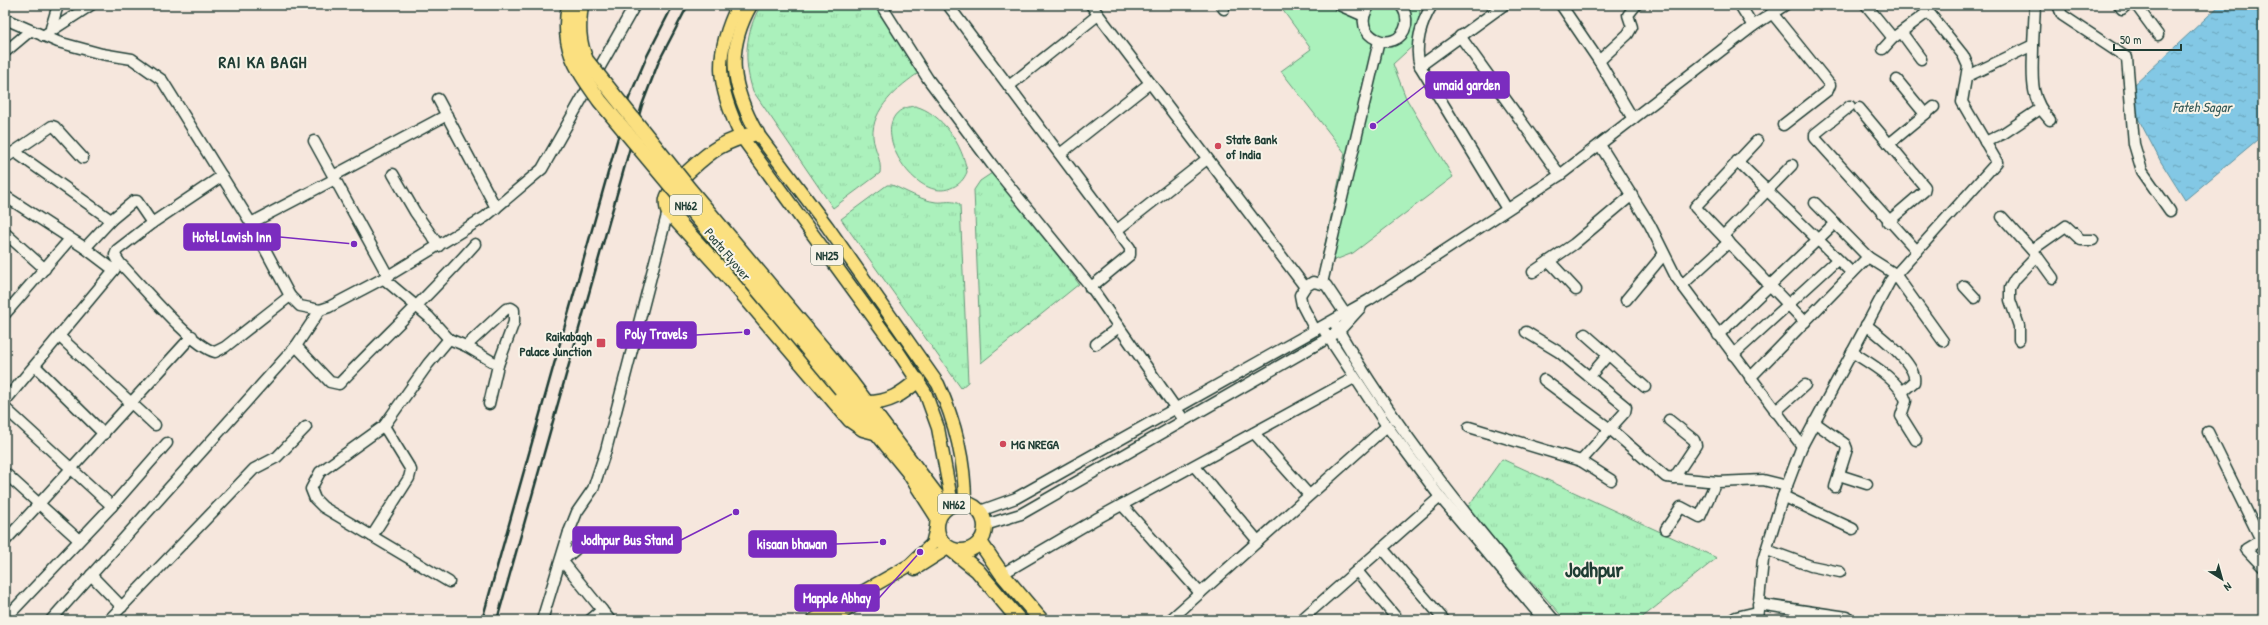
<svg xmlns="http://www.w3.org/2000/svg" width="2268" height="625" font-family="'Patrick Hand',sans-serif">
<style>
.grass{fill:url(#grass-tufts);stroke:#659778}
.green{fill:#abf1bc;stroke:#659778}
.water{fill:url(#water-ripples);stroke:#5b909e}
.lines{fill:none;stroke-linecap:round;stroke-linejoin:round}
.minor-casing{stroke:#1f3d34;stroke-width:13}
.major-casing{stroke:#1f3d34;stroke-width:15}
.highway-casing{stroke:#1f3d34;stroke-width:17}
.minor{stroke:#f7f3e8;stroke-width:10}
.major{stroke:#fbe080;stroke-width:12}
.highway{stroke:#fbe080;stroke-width:14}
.rail{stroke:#1f3d34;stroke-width:2.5}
.highway-bridge-casing{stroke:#1f3d34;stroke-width:17;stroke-linecap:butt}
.highway-bridge{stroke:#fbe080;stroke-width:14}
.poi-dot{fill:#d1495b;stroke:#f7f3e8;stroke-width:1.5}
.labels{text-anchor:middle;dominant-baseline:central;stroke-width:4;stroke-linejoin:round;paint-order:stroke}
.shield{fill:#f7f3e8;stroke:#60746a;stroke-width:1}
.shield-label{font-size:12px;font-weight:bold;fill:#1f3d34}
.poi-label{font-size:13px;font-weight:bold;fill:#1f3d34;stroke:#f7f3e8;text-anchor:start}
.street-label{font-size:13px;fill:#1f3d34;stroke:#f7f3e8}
.water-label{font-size:14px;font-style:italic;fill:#335957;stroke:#f7f3e8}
.district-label{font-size:17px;font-weight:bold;letter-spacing:1px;fill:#1f3d34;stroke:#f7f3e8}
.town-label{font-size:21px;font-weight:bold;fill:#1f3d34;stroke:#f7f3e8}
.leader{fill:none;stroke:#7b2cbf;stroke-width:1.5}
.callout-dot{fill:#7b2cbf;stroke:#f7f3e8;stroke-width:1.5}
.callout{fill:#7b2cbf;stroke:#7b2cbf;stroke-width:1.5}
.callout-label{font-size:14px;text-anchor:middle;font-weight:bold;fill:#fff}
</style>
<defs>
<pattern id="grass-tufts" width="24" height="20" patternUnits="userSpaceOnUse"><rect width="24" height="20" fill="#abf1bc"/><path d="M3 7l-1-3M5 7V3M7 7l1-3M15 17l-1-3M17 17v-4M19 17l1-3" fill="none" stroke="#93d0a2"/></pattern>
<pattern id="water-ripples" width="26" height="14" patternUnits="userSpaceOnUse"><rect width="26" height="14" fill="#83c8e5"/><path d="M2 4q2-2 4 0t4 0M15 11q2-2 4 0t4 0" fill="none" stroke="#6ba4ba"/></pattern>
</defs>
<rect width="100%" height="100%" fill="#f6e7dd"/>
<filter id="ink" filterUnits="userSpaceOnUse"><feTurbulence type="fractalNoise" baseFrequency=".025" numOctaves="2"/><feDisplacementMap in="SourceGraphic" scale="8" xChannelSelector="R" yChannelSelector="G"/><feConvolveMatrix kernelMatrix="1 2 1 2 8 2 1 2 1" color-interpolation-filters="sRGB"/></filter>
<g filter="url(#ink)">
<!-- grass -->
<g class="grass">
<path d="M761,5h115l44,67c-21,14 -49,37 -47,65 1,12 9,23 7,36l-47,35 -80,-117c-10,-30 -8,-59 8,-86z"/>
<path d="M915,106c27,7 48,39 52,66 -3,7 -7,12 -14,15 -40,21 -95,-76 -38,-81z"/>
<polygon points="995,171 1079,284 981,363 974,190 980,181"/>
<path d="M887,185h5c14,6 29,15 44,17 8,1 17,-3 24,3l8,177 -7,6 -120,-169z"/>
<polygon points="1502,459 1717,558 1639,620 1565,620 1467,508"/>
</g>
<!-- green -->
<polygon class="green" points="1279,5 1424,5 1420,8 1417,42 1393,64 1406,98 1453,177 1353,253 1320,266 1345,153 1281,71 1311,49"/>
<!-- water -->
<polygon class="water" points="2220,5 2227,8 2230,5 2263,5 2263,135 2185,200 2161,162 2138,118 2133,86"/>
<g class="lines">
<!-- minor casing -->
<g class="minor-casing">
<g id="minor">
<polyline points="881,5 928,79 993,166 1091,287 1184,420"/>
<polyline points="948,5 1130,248 1130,255 1090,288"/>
<polyline points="1091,5 1305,287"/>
<polyline points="1221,5 1224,9"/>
<polyline points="1339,5 1364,16"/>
<path d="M1370,5c-24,31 28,53 36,20 1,-7 -1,-15 -6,-20"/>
<path d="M1432,5c-11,18 -18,41 -12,61l87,143"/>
<polyline points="1561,5 1599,61 1633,119"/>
<polyline points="1740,5 1753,26"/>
<polyline points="1866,5 1893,38 1928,12"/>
<polyline points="2058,5 2062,15 2127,58 2134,144 2142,171 2170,211"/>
<polyline points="2119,5 2122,9 2127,5"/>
<polyline points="2136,5 2158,35"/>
<polyline points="1772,13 1830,85 1828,90 1783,125"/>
<polyline points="5,19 58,42 102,54 132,59 162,80 251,223 290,296 300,306 320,310 329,307 388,276 485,217 542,169 635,5"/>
<polyline points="51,28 58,5"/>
<polyline points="1902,33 1921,59"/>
<polyline points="43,36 91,5"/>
<polyline points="1460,36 1560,175"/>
<path d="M2033,45c0,30 -5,52 17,75"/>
<polyline points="1883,49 1893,38"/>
<polyline points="5,52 30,31"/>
<polyline points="1599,61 1628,34 1632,27 1628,15 1636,5"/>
<polyline points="1420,66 1504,5"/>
<polyline points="1968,76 2033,45 2035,5"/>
<polyline points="1897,80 1925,114"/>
<polyline points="1009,86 1098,15"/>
<polyline points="438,99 496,208"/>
<polyline points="1850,106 1815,134 1815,138 1917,251"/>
<polyline points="1859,108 1925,187 1924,191 1888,222"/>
<polyline points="314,141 388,276"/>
<polyline points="1757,141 1695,207 1805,322"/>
<polyline points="1985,142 2004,133 2040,109"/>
<polyline points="1889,144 1934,107"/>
<polyline points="1600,145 1650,225 1676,277 1802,446"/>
<polyline points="15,152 111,220"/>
<polyline points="1060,154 1150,83"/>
<polyline points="5,158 52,126 55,127 83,158"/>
<polyline points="1737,161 1852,273"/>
<polyline points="393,174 415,212 439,246"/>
<path d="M222,176l-70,47 -35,27 -2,5 4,7c20,20 72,84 96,90l10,-5 65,-51"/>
<polyline points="333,176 447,115"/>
<polyline points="5,196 85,248 114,270"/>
<polyline points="1815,203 1868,257"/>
<polyline points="2002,217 2037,256 2053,278"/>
<polyline points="251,223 335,179"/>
<polyline points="1117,230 1207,159"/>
<polyline points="5,233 45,269"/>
<polyline points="1723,236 1792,165"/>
<polyline points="85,248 111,220 134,201 137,201 152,223"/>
<polyline points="2032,250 2066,226 2081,240 2093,240"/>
<polyline points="1549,261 1576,290"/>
<polyline points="1533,272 1574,244 1632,195"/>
<polyline points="384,279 429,317 449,339 466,346 506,309 511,308 514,310 514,322 498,365 489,404"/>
<polyline points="1322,283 1379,41"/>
<polyline points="1682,285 1729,242"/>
<polyline points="1964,286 1975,298"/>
<polyline points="1626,300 1664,254"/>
<polyline points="5,314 70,239"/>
<path d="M1866,325c12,9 52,40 48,57l-12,10"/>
<path d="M1336,326c61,106 139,201 218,294"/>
<polyline points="1315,330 1302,305 1300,295 1305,287 1313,282 1326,285 1344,312"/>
<polyline points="1325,332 1387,426 1440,497 1544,620"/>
<polyline points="1526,332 1559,352 1626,407 1625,412 1581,461 1611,480"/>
<polyline points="1585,334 1645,387"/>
<polyline points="1718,335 1835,223"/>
<polyline points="60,337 155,425"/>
<polyline points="449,339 428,364 384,426 320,472 311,489 315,499 323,507 449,582"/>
<polyline points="2019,340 2019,326 2010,300 2010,288 2015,279 2037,256"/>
<polyline points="1096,344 1119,327"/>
<path d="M296,346l34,36 9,2c45,-47 93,-91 136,-140"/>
<polyline points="466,346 498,365"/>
<path d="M1852,352c17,11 48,28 54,49l-5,15 15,24"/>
<polyline points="1733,355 1837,260"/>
<polyline points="35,366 104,434"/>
<polyline points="1590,376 1608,355"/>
<polyline points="1750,378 1868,257 1895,274 1943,341"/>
<polyline points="1544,380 1610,429 1666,477 1718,482 1763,480 1787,486"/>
<polyline points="5,401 114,270 119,262"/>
<polyline points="5,408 112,506"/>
<polyline points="1775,412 1805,385"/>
<polyline points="1669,420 1694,440 1696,445 1674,478"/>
<polyline points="1814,422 1845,444 1847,449 1835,487"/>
<polyline points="1469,427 1581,461"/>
<polyline points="2208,432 2261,540 2246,549 2263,567"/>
<polyline points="1254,433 1309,495"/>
<polyline points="1195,467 1258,541"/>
<polyline points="5,473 79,540"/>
<polyline points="1839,475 1867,484"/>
<polyline points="1783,496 1853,529"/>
<polyline points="1122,505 1200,593"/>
<polyline points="980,511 1016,498 1369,300 1560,175 1753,26 1785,5"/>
<polyline points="985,525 1021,514 1328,338 1339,331 1361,307"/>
<polyline points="1666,529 1681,507 1700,517 1716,482"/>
<polyline points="569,532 578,542 575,550 563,560 564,563 602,610 590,620"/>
<polyline points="372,536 409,478 411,470 384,426"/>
<polyline points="5,541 192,336"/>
<polyline points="1382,548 1444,620"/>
<polyline points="1767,550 1811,566 1840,572"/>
<polyline points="1357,571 1398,620"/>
<polyline points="1002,574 1096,519 1354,378"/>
<polyline points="91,575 122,607"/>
<polyline points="1758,604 1847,617"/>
<polyline points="602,610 610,620"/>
<polyline points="5,619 112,506 167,443"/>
<polyline points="51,620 296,346 320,310"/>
<polyline points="109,620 254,469 277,457 306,427"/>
<polyline points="542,620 569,532 577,512 593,489 606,450 668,211"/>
<polyline points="1170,620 1387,426"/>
<polyline points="1301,620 1440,497"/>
<polyline points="1732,620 1736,617 1757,612"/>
<polyline points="1757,620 1763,560 1783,496 1802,446 1890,281 1997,162 1962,102 1968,66 1963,55 1923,5"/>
</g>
</g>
<!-- major casing -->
<g class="major-casing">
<g id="major">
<path d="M738,5c-25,51 -21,81 3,131l154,211 30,45 13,36 14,76"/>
<path d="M751,5c-26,46 -19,83 6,128l70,93 111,158c18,39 27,76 27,119"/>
<polyline points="915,569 948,548"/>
<polyline points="813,620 910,565 932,544 936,528"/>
<polyline points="830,620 860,602"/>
</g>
</g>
<!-- highway casing -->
<g class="highway-casing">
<g id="highway">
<path d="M757,133c-13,3 -26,7 -38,14 -12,7 -49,38 -52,52 -1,4 0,8 1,12l61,67 121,142 13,9 15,4"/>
<polyline points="850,381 946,508"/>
<polyline points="841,389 908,471 938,518"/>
<path d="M867,403c22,0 35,-9 51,-23"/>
<circle cx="961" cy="527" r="24"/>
<polyline points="980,542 1002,574 1041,620"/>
<polyline points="952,550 977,570 1019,620"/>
</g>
</g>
<!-- minor -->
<use href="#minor" class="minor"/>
<!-- major -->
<use href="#major" class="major"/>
<!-- highway -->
<use href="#highway" class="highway"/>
<!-- rail -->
<g class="rail">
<polyline points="482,620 629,98 647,56 673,5"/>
<polyline points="497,620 642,105 659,61 688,5"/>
</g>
<!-- highway-bridge casing -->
<g class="highway-bridge-casing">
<g id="highway-bridge">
<path d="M569,5c-8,43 7,62 31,96l241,288"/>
<path d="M581,5c-3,21 -3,36 5,55l104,130 160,191"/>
</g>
</g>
<!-- highway-bridge -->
<use href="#highway-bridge" class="highway-bridge"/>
</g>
</g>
<!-- markers -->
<g class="poi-dot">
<circle cx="1218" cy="146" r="4"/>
<rect x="596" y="338" width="10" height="10" rx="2"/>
<circle cx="1003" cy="444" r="4"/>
</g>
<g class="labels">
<!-- shield labels -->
<g class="shield">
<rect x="670" y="195" width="32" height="20" rx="3"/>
<rect x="811" y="245" width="32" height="20" rx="3"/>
<rect x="938" y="494" width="32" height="20" rx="3"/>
</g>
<g class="shield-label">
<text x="686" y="205">NH62</text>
<text x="827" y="255">NH25</text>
<text x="954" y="504">NH62</text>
</g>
<!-- poi labels -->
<g class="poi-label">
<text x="1226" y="139">State Bank<tspan x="1226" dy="15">of India</tspan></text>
<text x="592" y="336" text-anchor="end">Raikabagh<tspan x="592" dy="15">Palace Junction</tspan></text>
<text x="1011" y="444">MG NREGA</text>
</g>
<!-- street labels -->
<g class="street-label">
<text transform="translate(728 254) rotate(50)">Poata Flyover</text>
</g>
<!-- water labels -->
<g class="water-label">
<text x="2202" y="106">Fateh Sagar</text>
</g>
<!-- district labels -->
<g class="district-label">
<text x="263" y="61">RAI KA BAGH</text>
</g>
<!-- town labels -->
<g class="town-label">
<text x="1594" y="569">Jodhpur</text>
</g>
</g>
<!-- callouts -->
<path class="leader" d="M1373 126L1426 85M354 244L280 237M747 332L696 335M736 512L681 540M883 542L836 544M920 552L879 598"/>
<g class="callout-dot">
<circle cx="1373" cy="126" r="4"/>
<circle cx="354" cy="244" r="4"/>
<circle cx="747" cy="332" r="4"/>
<circle cx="736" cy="512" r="4"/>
<circle cx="883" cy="542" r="4"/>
<circle cx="920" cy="552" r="4"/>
</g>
<g class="callout">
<rect x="1426" y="72" width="83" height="26" rx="4"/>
<rect x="184" y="224" width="96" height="26" rx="4"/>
<rect x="617" y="322" width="79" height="26" rx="4"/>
<rect x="573" y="527" width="108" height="26" rx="4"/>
<rect x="749" y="531" width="87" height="26" rx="4"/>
<rect x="795" y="585" width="84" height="26" rx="4"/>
</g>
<g class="callout-label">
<text x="1467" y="90">umaid garden</text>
<text x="232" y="242">Hotel Lavish Inn</text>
<text x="656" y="339">Poly Travels</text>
<text x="627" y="545">Jodhpur Bus Stand</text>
<text x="792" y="549">kisaan bhawan</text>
<text x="837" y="603">Mapple Abhay</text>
</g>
<!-- margin -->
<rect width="2268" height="625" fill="none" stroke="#f7f3e8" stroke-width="20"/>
<rect x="10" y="10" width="2248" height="605" fill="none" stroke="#1f3d34" stroke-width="1.5" filter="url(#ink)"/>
<!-- north arrow -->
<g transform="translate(2222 579) rotate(143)" stroke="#f7f3e8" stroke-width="3" paint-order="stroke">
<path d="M0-3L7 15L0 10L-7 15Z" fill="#1f3d34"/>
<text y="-6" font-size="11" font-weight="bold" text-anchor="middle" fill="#1f3d34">N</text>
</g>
<!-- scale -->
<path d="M2114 44v6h67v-6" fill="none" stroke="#1f3d34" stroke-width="2"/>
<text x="2120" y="44" font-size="12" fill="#1f3d34" stroke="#f7f3e8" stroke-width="3" paint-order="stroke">50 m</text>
</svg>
